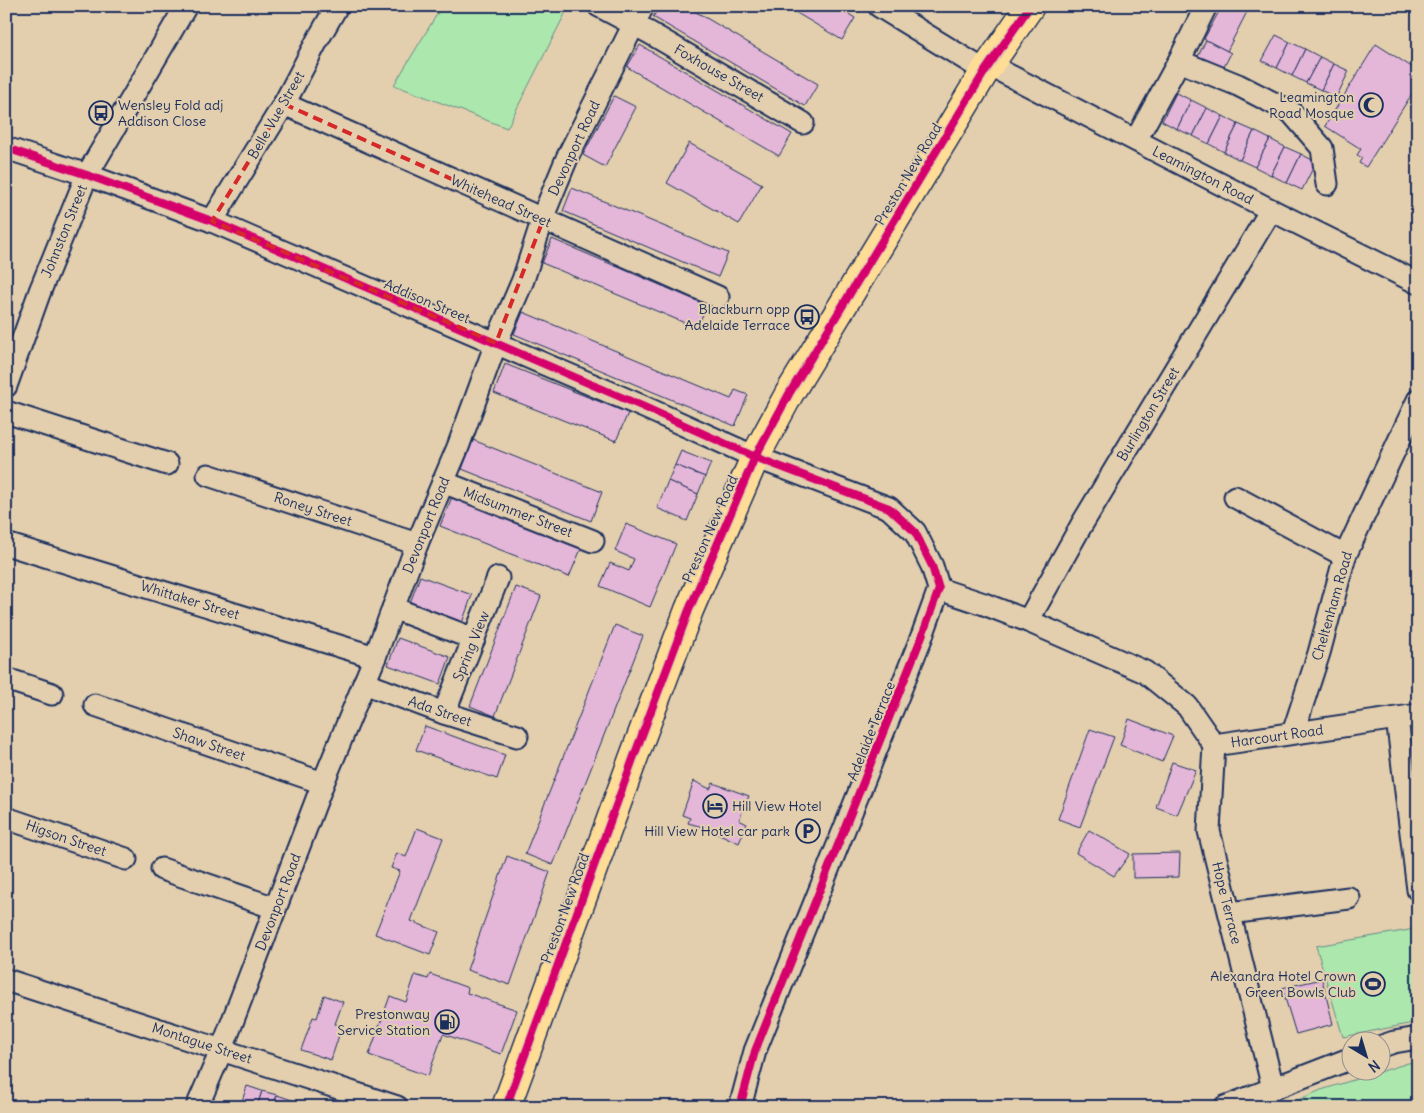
<svg xmlns="http://www.w3.org/2000/svg" width="1424" height="1113" font-family="Delius,sans-serif">
<style>
.green{fill:#ace7ad;stroke:#648b86}
.building{fill:#e4b6d8;stroke:#1b2f5e}
.lines{fill:none;stroke-linecap:round;stroke-linejoin:round}
.street-casing{stroke:#1b2f5e;stroke-width:25}
.highway-casing{stroke:#1b2f5e;stroke-width:31}
.street{stroke:#e3cfae;stroke-width:21}
.highway{stroke:#ffdd96;stroke-width:28}
.cycleway-casing{stroke:#e3cfae;stroke-width:11}
.cycleway{stroke:#d6006c;stroke-width:8}
.marked{fill:none;stroke:#d62828;stroke-width:4;stroke-dasharray:10 6;stroke-linejoin:round}
.labels{text-anchor:middle;dominant-baseline:central;stroke-width:4;stroke-linejoin:round;paint-order:stroke}
.street-label{font-size:14px;fill:#1b2f5e;stroke:#e3cfae}
.poi-label{font-size:14px;fill:#1b2f5e;stroke:#e3cfae;text-anchor:end}
</style>
<rect width="100%" height="100%" fill="#e3cfae"/>
<filter id="ink" filterUnits="userSpaceOnUse"><feTurbulence type="fractalNoise" baseFrequency=".02" numOctaves="2"/><feDisplacementMap in="SourceGraphic" scale="10" xChannelSelector="R" yChannelSelector="G"/><feConvolveMatrix kernelMatrix="1 2 1 2 8 2 1 2 1" color-interpolation-filters="sRGB"/></filter>
<g filter="url(#ink)">
<!-- green -->
<g class="green">
<polygon points="442,6 569,6 507,128 394,85"/>
<polygon points="1415,929 1418,939 1418,1022 1343,1037 1316,946"/>
<polygon points="1418,1060 1418,1107 1282,1107 1321,1090"/>
</g>
<!-- building -->
<g class="building">
<polygon points="660,6 686,6 818,84 805,106 653,17"/>
<polygon points="785,6 836,6 855,18 842,40"/>
<polygon points="1222,6 1250,6 1227,51 1204,39"/>
<polygon points="1276,35 1290,42 1277,68 1262,61"/>
<polygon points="1206,40 1231,53 1223,69 1198,56"/>
<polygon points="1290,42 1305,49 1292,76 1277,68"/>
<polygon points="1376,44 1418,71 1418,84 1366,167 1359,163 1362,158 1357,155 1361,149 1325,126"/>
<polygon points="640,45 792,134 779,156 627,67"/>
<polygon points="1305,49 1320,57 1306,83 1292,76"/>
<polygon points="1320,57 1334,64 1321,90 1306,83"/>
<polygon points="1334,64 1349,71 1336,98 1321,90"/>
<polygon points="1176,93 1191,100 1177,129 1162,121"/>
<polygon points="614,96 636,107 605,167 583,155"/>
<polygon points="1191,100 1207,108 1193,136 1177,129"/>
<polygon points="1207,108 1223,116 1209,144 1193,136"/>
<polygon points="1223,116 1238,124 1224,152 1209,144"/>
<polygon points="1238,124 1254,131 1240,160 1224,152"/>
<polygon points="1254,131 1270,139 1255,167 1240,160"/>
<polygon points="1270,139 1285,147 1271,175 1255,167"/>
<polygon points="689,143 762,184 739,224 667,183"/>
<polygon points="1285,147 1301,154 1287,183 1271,175"/>
<polygon points="1301,154 1316,162 1302,190 1287,183"/>
<polygon points="572,188 728,253 718,277 563,211"/>
<polygon points="552,239 707,305 697,328 542,263"/>
<polygon points="523,312 731,399 735,390 748,395 735,426 514,334"/>
<polygon points="505,364 628,413 616,441 494,393"/>
<polygon points="473,440 602,492 591,521 462,469"/>
<polygon points="681,451 711,463 705,477 675,465"/>
<polygon points="675,465 705,477 698,494 668,481"/>
<polygon points="668,481 698,494 687,521 657,508"/>
<polygon points="452,497 581,549 569,577 440,526"/>
<polygon points="626,524 676,544 650,607 600,586 610,563 629,571 634,559 615,551"/>
<polygon points="420,576 472,595 462,623 410,603"/>
<polygon points="516,587 541,596 495,716 470,706"/>
<polygon points="615,625 643,636 553,865 525,854"/>
<polygon points="398,638 450,657 440,684 388,665"/>
<polygon points="1129,719 1173,736 1162,762 1120,745"/>
<polygon points="425,726 505,755 497,779 416,750"/>
<polygon points="1090,729 1114,737 1080,827 1058,819"/>
<polygon points="1172,762 1196,770 1177,815 1156,807"/>
<polygon points="694,781 710,789 713,783 749,796 739,820 747,824 739,843 706,828 688,823 690,818 682,815"/>
<polygon points="417,828 443,838 411,921 439,932 430,955 375,934 400,871 391,868 397,853 406,857"/>
<polygon points="1089,830 1130,854 1114,876 1076,853"/>
<polygon points="1180,853 1179,877 1133,878 1133,854"/>
<polygon points="507,856 550,872 510,985 467,970"/>
<polygon points="430,974 468,988 467,993 517,1010 501,1054 443,1034 428,1076 369,1055 390,996 406,1002 415,975 428,979"/>
<polygon points="1322,979 1333,1024 1296,1034 1282,988"/>
<polygon points="324,995 343,1002 335,1024 342,1026 331,1060 301,1050 313,1017 317,1018"/>
<polygon points="247,1086 262,1091 257,1107 240,1107"/>
<polygon points="262,1091 277,1095 273,1107 257,1107"/>
<polygon points="277,1095 292,1100 290,1107 273,1107"/>
<polygon points="292,1100 307,1105 306,1107 290,1107"/>
</g>
<g class="lines">
<!-- street casing -->
<g class="street-casing">
<g id="street">
<polyline points="599,6 650,33 803,123"/>
<polyline points="879,6 985,71"/>
<polyline points="1179,61 1206,6"/>
<polyline points="989,65 1271,210 1418,283"/>
<polyline points="284,104 718,297"/>
<polyline points="1136,140 1179,61 1238,85 1291,112 1322,148 1327,184"/>
<polyline points="6,148 87,175 212,221 644,407 755,457 889,508 915,532 932,566 939,589 922,636 755,1051 740,1107"/>
<polyline points="212,221 284,104 317,41 337,6"/>
<polyline points="6,386 40,291 87,175 186,6"/>
<polyline points="6,412 167,464"/>
<polyline points="208,475 417,544"/>
<polyline points="443,482 593,541"/>
<polyline points="1235,497 1345,556"/>
<polyline points="6,544 375,657"/>
<polyline points="939,589 984,604 1028,621 1145,672 1187,706 1214,745 1418,715"/>
<polyline points="393,608 474,639"/>
<polyline points="1028,621 1082,524 1271,210"/>
<polyline points="6,679 52,694"/>
<polyline points="364,683 444,713 517,736"/>
<polyline points="95,705 323,783"/>
<polyline points="444,713 498,578"/>
<polyline points="1397,718 1418,890"/>
<polyline points="1293,733 1319,653 1345,556 1418,400"/>
<polyline points="1214,745 1209,831 1273,1088"/>
<polyline points="6,818 126,859"/>
<polyline points="162,869 275,908"/>
<polyline points="1230,913 1349,898"/>
<polyline points="6,980 397,1107"/>
<polyline points="1382,1046 1394,1042 1418,1038"/>
<polyline points="197,1107 222,1049 323,783 375,657 417,544 458,447 496,343 523,280 546,209 567,158 643,6"/>
<polyline points="1225,1107 1352,1058"/>
</g>
</g>
<!-- highway casing -->
<g class="highway-casing">
<polyline id="highway" points="506,1107 633,759 689,610 755,457 789,394 985,71 1030,6"/>
</g>
<!-- street -->
<use href="#street" class="street"/>
<!-- highway -->
<use href="#highway" class="highway"/>
<!-- cycleway casing -->
<g class="cycleway-casing">
<g id="cycleway">
<polyline points="6,148 87,175 212,221 644,407 755,457 889,508 915,532 932,566 939,589 922,636 755,1051 740,1107"/>
<polyline points="506,1107 633,759 689,610 755,457 789,394 985,71 1030,6"/>
</g>
</g>
<!-- cycleway -->
<use href="#cycleway" class="cycleway"/>
</g>
</g>
<!-- marked area -->
<path class="marked" d="M284,104l259,116 -47,123 -284,-122z"/>
<!-- icons -->
<defs>
<g id="mosque-ring" transform="scale(1.25)"><circle r="9.5" fill="#e3cfae" stroke="#1b2f5e" stroke-width="1.5"/><path d="M3.5-4.9A6 6 0 1 0 3.5 4.9A5 5 0 1 1 3.5-4.9Z" fill="#1b2f5e"/></g>
<g id="bus-ring" transform="scale(1.25)"><circle r="9.5" fill="#e3cfae" stroke="#1b2f5e" stroke-width="1.5"/><path d="M-5-6H5V4H4V6H2V4H-2V6H-4V4H-5ZM-3.5-4V0h7V-4ZM-3.5 1.2v1.5H-2V1.2ZM2 1.2v1.5H3.5V1.2Z" fill="#1b2f5e"/></g>
<g id="hotel-ring" transform="scale(1.25)"><circle r="9.5" fill="#e3cfae" stroke="#1b2f5e" stroke-width="1.5"/><path d="M-6-4.5h1.5V1H6V5H4.5V3h-9V5H-6ZM-4 0a1.8 1.8 0 1 1 3.6 0ZM.5 0V-2.5h3Q6-2.5 6 0Z" fill="#1b2f5e"/></g>
<g id="parking-ring" transform="scale(1.25)"><circle r="9.5" fill="#e3cfae" stroke="#1b2f5e" stroke-width="1.5"/><path d="M-3.5-5.5H1a3.5 3.5 0 0 1 0 7H-1V5.5H-3.5ZM-1-3.4V-.6H.8a1.4 1.4 0 0 0 0-2.8Z" fill="#1b2f5e"/></g>
<g id="stadium-ring" transform="scale(1.25)"><circle r="9.5" fill="#e3cfae" stroke="#1b2f5e" stroke-width="1.5"/><path d="M0-5a6.5 5 0 1 0 0 10a6.5 5 0 1 0 0-10ZM-3.5-1.8h7v3.6h-7Z" fill="#1b2f5e"/></g>
<g id="fuel-ring" transform="scale(1.25)"><circle r="9.5" fill="#e3cfae" stroke="#1b2f5e" stroke-width="1.5"/><path d="M-5.5-6h7V0h2V4h1.3V-2.5L3-4.5l.8-.8L6-3V5H2.5V1h-1V6h-7ZM-4.2-4.7v3.2H.2V-4.7Z" fill="#1b2f5e"/></g>
</defs>
<g fill-rule="evenodd">
<use href="#mosque-ring" x="1371" y="105"/>
<use href="#bus-ring" x="101" y="113"/>
<use href="#bus-ring" x="807" y="317"/>
<use href="#hotel-ring" x="715" y="806"/>
<use href="#parking-ring" x="808" y="831"/>
<use href="#stadium-ring" x="1373" y="984"/>
<use href="#fuel-ring" x="447" y="1022"/>
</g>
<g class="labels">
<!-- street labels -->
<g class="street-label">
<text transform="translate(719 73) rotate(30)">Foxhouse Street</text>
<text transform="translate(276 115) rotate(-60)">Belle Vue Street</text>
<text transform="translate(574 148) rotate(-65)">Devonport Road</text>
<text transform="translate(908 174) rotate(-59)">Preston New Road</text>
<text transform="translate(1203 175) rotate(27)">Leamington Road</text>
<text transform="translate(501 201) rotate(24)">Whitehead Street</text>
<text transform="translate(64 231) rotate(-68)">Johnston Street</text>
<text transform="translate(427 301) rotate(23)">Addison Street</text>
<text transform="translate(1148 414) rotate(-59)">Burlington Street</text>
<text transform="translate(313 509) rotate(18)">Roney Street</text>
<text transform="translate(518 512) rotate(21)">Midsummer Street</text>
<text transform="translate(426 525) rotate(-68)">Devonport Road</text>
<text transform="translate(710 529) rotate(-66)">Preston New Road</text>
<text transform="translate(190 600) rotate(17)">Whittaker Street</text>
<text transform="translate(1332 606) rotate(-74)">Cheltenham Road</text>
<text transform="translate(471 646) rotate(-68)">Spring View</text>
<text transform="translate(440 711) rotate(19)">Ada Street</text>
<text transform="translate(871 731) rotate(-68)">Adelaide Terrace</text>
<text transform="translate(1277 736) rotate(-8)">Harcourt Road</text>
<text transform="translate(209 744) rotate(19)">Shaw Street</text>
<text transform="translate(66 838) rotate(19)">Higson Street</text>
<text transform="translate(278 902) rotate(-69)">Devonport Road</text>
<text transform="translate(1227 903) rotate(76)">Hope Terrace</text>
<text transform="translate(565 908) rotate(-70)">Preston New Road</text>
<text transform="translate(202 1043) rotate(18)">Montague Street</text>
</g>
<!-- poi labels -->
<g class="poi-label">
<text x="1354" y="97">Leamington<tspan x="1354" dy="16">Road Mosque</tspan></text>
<text x="118" y="105" text-anchor="start">Wensley Fold adj<tspan x="118" dy="16">Addison Close</tspan></text>
<text x="790" y="309">Blackburn opp<tspan x="790" dy="16">Adelaide Terrace</tspan></text>
<text x="732" y="806" text-anchor="start">Hill View Hotel</text>
<text x="790" y="831">Hill View Hotel car park</text>
<text x="1356" y="976">Alexandra Hotel Crown<tspan x="1356" dy="16">Green Bowls Club</tspan></text>
<text x="430" y="1014">Prestonway<tspan x="430" dy="16">Service Station</tspan></text>
</g>
</g>
<!-- margin -->
<rect width="1424" height="1113" fill="none" stroke="#e3cfae" stroke-width="25"/>
<rect x="12" y="12" width="1399" height="1088" fill="none" stroke="#1b2f5e" stroke-width="2" filter="url(#ink)"/>
<!-- north arrow -->
<g transform="translate(1366 1056) rotate(142)"><circle r="24" fill="#e3cfae" stroke="#938f8e"/>
<path d="M0-4L9 19L0 12L-9 19Z" fill="#1b2f5e"/>
<text y="-8" font-size="14" font-weight="bold" text-anchor="middle" fill="#1b2f5e">N</text>
</g>
</svg>
